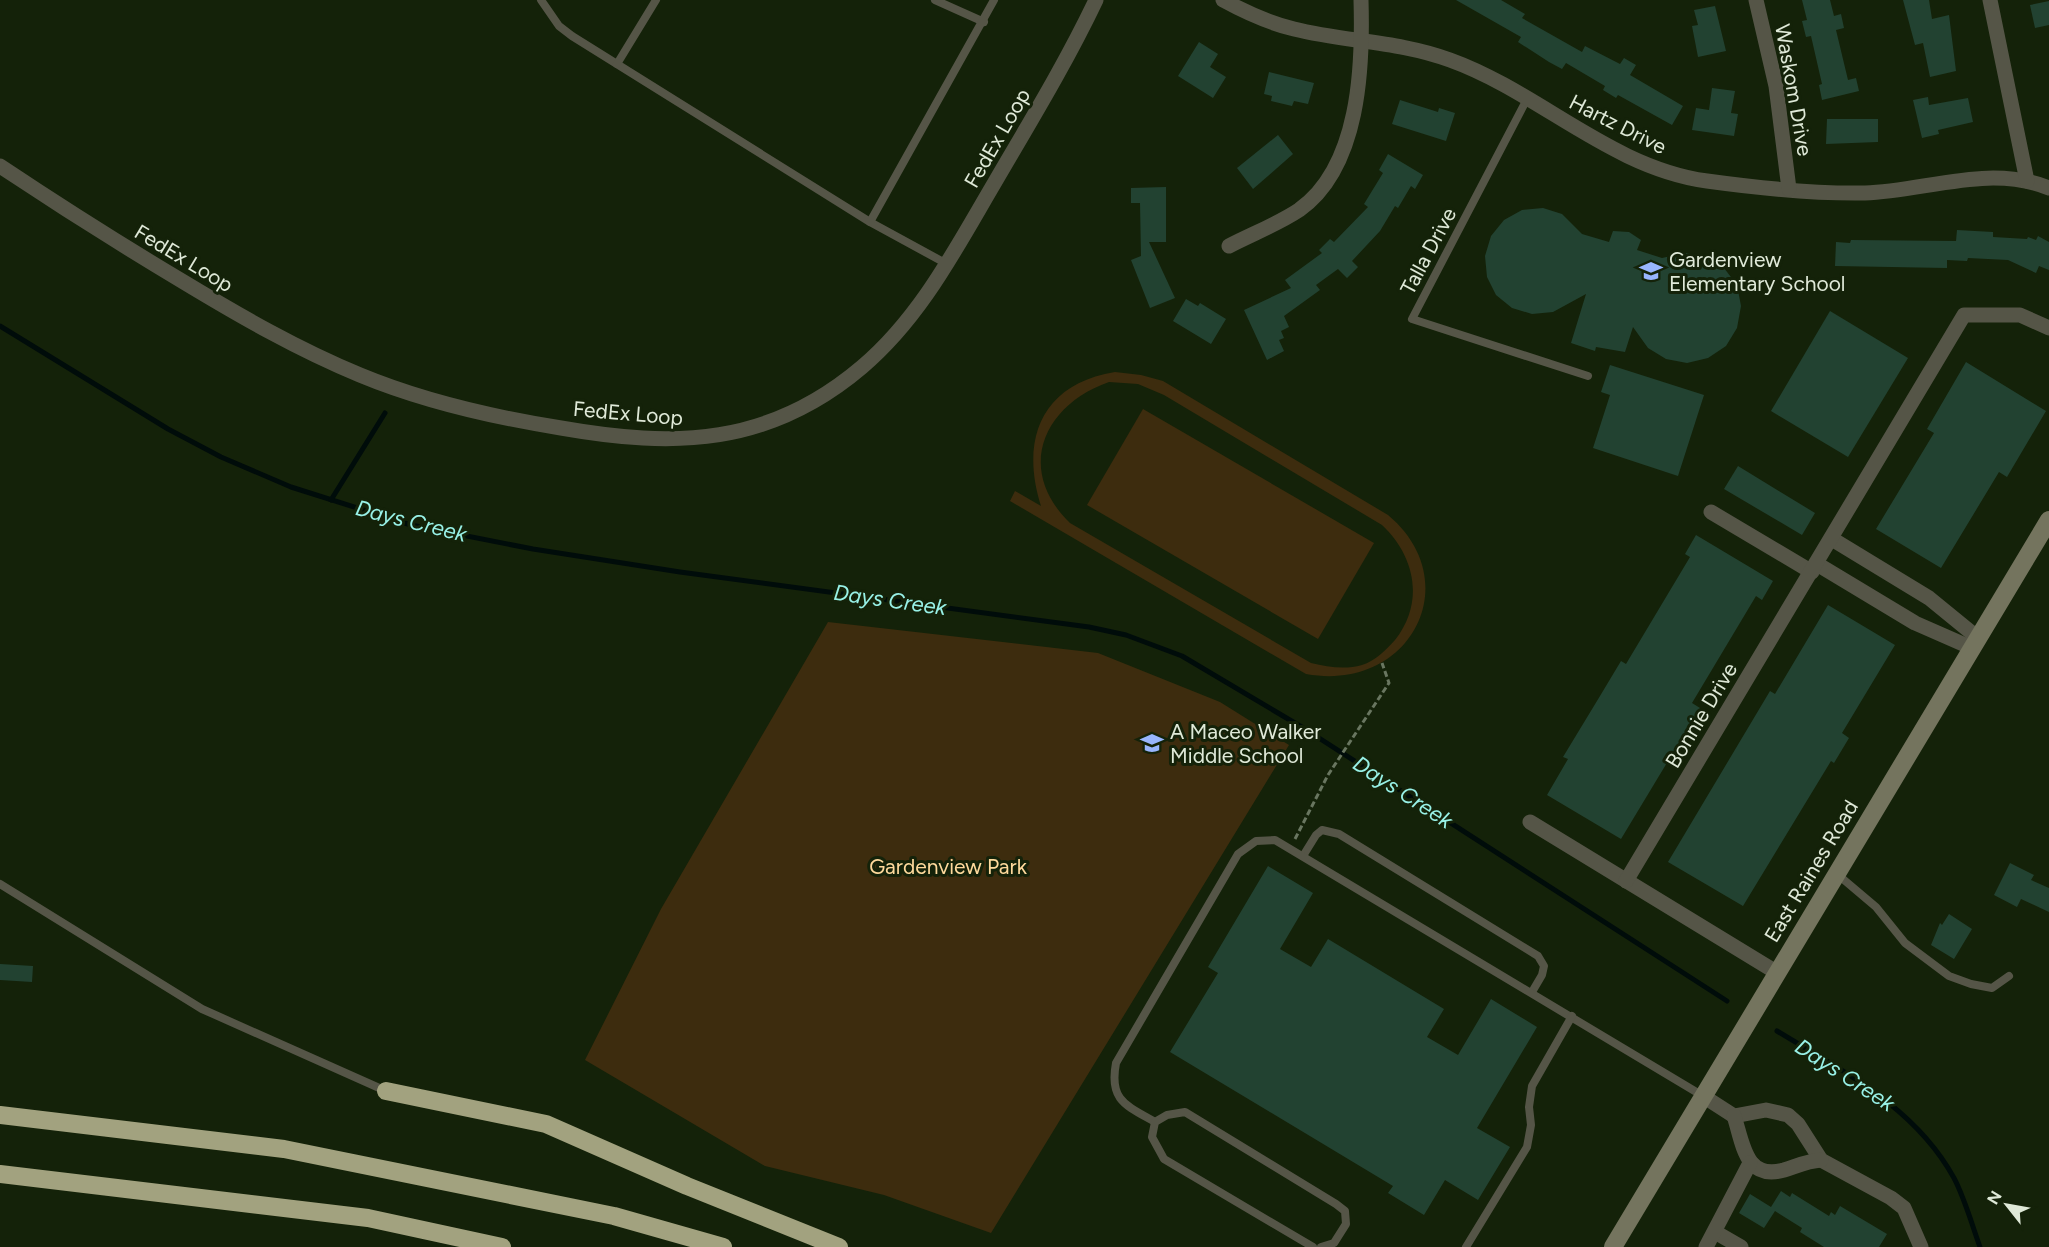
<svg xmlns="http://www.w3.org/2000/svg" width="2049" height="1247" font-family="Figtree,sans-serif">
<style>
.green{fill:#3d2c0e;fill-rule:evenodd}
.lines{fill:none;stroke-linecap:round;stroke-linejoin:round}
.stream{stroke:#000c0a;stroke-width:5}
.building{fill:#224231}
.path{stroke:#697660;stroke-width:3;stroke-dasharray:6 3;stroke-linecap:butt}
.lane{stroke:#555547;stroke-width:8}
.street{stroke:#555547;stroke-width:15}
.secondary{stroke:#74745e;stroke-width:18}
.highway{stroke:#a2a27f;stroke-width:18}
.labels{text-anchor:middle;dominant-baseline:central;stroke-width:6;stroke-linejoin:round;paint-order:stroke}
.street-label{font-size:21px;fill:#dfe9d8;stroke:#142209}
.poi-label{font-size:21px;fill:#dfe9d8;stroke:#142209;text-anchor:start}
.park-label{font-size:21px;fill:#fed99c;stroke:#142209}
.water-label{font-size:22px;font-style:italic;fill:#98f1e7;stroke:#142209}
</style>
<rect width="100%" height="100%" fill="#142209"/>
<!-- green -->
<g class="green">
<path d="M1115,372l26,3 22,6 225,134c80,67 22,178 -82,159l-296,-173 5,-10 26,15c-21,-66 0,-122 74,-134zM1109,382l29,2 26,11 218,130c33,31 43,77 13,115 -9,10 -20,21 -33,25 -17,5 -34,2 -51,-2l-241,-140c-55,-53 -27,-118 39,-141z"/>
<polygon points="1143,409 1374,543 1318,639 1087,505"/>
<polygon points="828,622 1098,653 1220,702 1289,745 991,1233 884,1195 765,1166 585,1060 661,909"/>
</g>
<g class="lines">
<!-- stream -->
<g class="stream">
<polyline points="0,326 168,429 221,457 291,487 411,525 533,549 680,572 1089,627 1126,635 1182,656 1305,729 1727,1001"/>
<polyline points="331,500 385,413"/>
<path d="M1777,1031c67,41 138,76 177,147 11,21 18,47 26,69"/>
</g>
</g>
<!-- building -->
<g class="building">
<polygon points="1456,0 1501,0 1525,14 1522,18 1582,52 1585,46 1620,64 1624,58 1636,65 1630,75 1683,106 1672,125 1618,95 1616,98 1603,90 1605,86 1566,63 1562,69 1549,62 1518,42 1521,37"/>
<polygon points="1802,0 1830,0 1834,16 1841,14 1844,28 1836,30 1848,80 1856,78 1859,91 1822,100 1819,85 1822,84 1811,36 1806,37 1802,21 1807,20"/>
<polygon points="1903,0 1929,0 1932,19 1949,15 1956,71 1930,77 1923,43 1915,45"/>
<polygon points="2049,1 2049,25 2035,28 2030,5"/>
<polygon points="1715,6 1726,51 1698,57 1692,26 1698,25 1694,10"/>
<polygon points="1199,42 1218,54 1210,67 1226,77 1213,98 1178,76"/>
<polygon points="1269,72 1314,83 1308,104 1294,101 1292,106 1271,101 1272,96 1264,94"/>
<polygon points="1712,88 1735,91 1731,113 1738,114 1734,136 1692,130 1696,108 1709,110"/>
<polygon points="1928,97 1929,105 1968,98 1973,122 1938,130 1939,134 1922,138 1913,100"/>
<polygon points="1400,100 1438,112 1439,108 1455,113 1446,141 1392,124"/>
<polygon points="1827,119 1878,119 1878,142 1826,144"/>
<polygon points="1278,135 1293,154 1253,189 1237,168"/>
<polygon points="1388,154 1423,175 1415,189 1411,186 1398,208 1395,206 1380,231 1352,261 1358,267 1347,278 1338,269 1316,285 1320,290 1284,316 1289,327 1281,331 1284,338 1279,340 1284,351 1267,360 1244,310 1291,288 1285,280 1322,253 1319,250 1330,239 1334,242 1368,207 1364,204 1383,173 1379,170"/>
<polygon points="1166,187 1166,242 1149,242 1175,298 1150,308 1131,260 1141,256 1140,203 1131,203 1131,188"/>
<polygon points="1543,208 1562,214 1582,234 1609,242 1613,231 1629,232 1641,240 1637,250 1662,258 1685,253 1706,256 1724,268 1737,285 1741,306 1737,328 1726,346 1708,358 1687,363 1666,359 1648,348 1633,327 1625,352 1596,347 1595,351 1571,343 1586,294 1553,312 1532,314 1512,308 1496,295 1487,277 1485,256 1491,236 1504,220 1522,210"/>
<polygon points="1957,230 1993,232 1993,237 2027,239 2028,237 2036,240 2038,236 2049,242 2049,270 2039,266 2036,273 2008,260 1968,258 1967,261 1947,260 1947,268 1835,266 1836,242 1850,243 1851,240 1956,241"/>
<polygon points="1186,299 1198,306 1200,303 1226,319 1211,344 1173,321"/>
<polygon points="1830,311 1908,358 1848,457 1771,411"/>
<polygon points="1966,362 2046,411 2007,477 1999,472 1941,568 1876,529 1934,433 1927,429"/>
<polygon points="1610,365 1704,395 1678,476 1593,448 1610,395 1601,392"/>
<polygon points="1738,466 1815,513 1802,535 1724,489"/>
<polygon points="1696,535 1773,581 1762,600 1756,596 1692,703 1700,708 1621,839 1547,795 1568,759 1563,757 1600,696 1621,661 1626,664 1690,557 1685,554"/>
<polygon points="1828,605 1895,645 1842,733 1849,738 1834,763 1831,761 1743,906 1668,862 1770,691 1775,694"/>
<polygon points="2010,863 2034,875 2031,880 2049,888 2049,912 2021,899 2017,907 1994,895"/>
<polygon points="1268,866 1313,893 1280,949 1311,967 1328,939 1444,1009 1427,1037 1458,1055 1491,999 1537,1027 1477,1128 1510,1147 1478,1200 1445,1180 1424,1215 1388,1193 1393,1186 1170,1052 1218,973 1208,967"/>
<polygon points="1949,914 1972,929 1954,959 1931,945 1940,923 1942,925"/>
<polygon points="0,964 33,966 32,982 0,980"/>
<polygon points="1781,1191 1790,1197 1792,1193 1829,1216 1831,1212 1835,1215 1840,1206 1887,1234 1879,1247 1824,1247 1800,1232 1802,1228 1775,1211 1764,1228 1739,1213 1750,1194 1771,1207"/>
</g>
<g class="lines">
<!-- path -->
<polyline class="path" points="1295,839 1328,775 1389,683 1382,663"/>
<!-- lane -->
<g class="lane">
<polyline points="541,0 559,26 572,36 870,222 947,264"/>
<polyline points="935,0 984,22"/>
<polyline points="617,64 656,0"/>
<polyline points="1527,99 1412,319 1588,376"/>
<polyline points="870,222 994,0"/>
<polyline points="1303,856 1316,835 1322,830 1339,834 1538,956 1544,966 1542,975 1532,992"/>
<polyline points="1837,874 1876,907 1905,943 1949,976 1971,984 1992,988 2009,976"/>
<polyline points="0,884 202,1009 386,1091"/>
<path d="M1155,1122c-30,-17 -46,-22 -39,-59l122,-209 18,-13 19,-1 428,256"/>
<polyline points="1313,1247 1164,1159 1152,1137 1155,1122 1167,1115 1185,1112 1336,1204 1345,1211 1346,1224 1334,1243 1321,1247"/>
<polyline points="1466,1247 1527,1147 1531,1125 1529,1107 1532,1086 1572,1016"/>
</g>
<!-- street -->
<g class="street">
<path d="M1223,0c22,12 46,23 71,29 52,13 105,12 156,31 89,32 161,108 257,121 51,7 106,13 158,12 61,-2 124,-29 184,-5"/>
<polyline points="1756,0 1776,86 1789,189"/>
<polyline points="1990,0 2027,181"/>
<path d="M0,166c60,40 120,78 182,115 58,35 115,68 178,94 65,27 132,42 201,53 114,20 208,18 301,-61 59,-50 94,-119 133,-185 35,-60 71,-119 101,-182"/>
<path d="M1229,246c23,-12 49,-22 70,-36 61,-43 64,-144 62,-210"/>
<polyline points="1711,512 1812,572"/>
<polyline points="1832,539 1929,598 1978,638"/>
<polyline points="1817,564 1915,623 1972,648"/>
<polyline points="1530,822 1776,972"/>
<polyline points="1626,881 1964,315 2020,315 2049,328"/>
<polyline points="1703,1096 1734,1116 1766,1110 1788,1115 1798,1124 1821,1160 1891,1198 1904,1208 1921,1247"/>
<path d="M1734,1116c9,27 11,65 50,54 13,-4 23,-9 37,-10"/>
<polyline points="1715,1232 1741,1247"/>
<polyline points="1706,1247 1750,1163"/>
</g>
<!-- secondary -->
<polyline class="secondary" points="1613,1247 2049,520"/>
<!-- highway -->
<g class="highway">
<polyline points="386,1091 546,1124 687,1186 839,1247"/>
<polyline points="0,1115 284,1149 614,1216 723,1247"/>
<polyline points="0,1174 368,1218 502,1247"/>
</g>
</g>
<!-- icons -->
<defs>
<g id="school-bare" transform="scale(1.8)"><path d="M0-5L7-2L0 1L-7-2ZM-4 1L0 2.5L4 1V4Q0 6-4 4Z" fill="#98b5fd" stroke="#142209" stroke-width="2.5" paint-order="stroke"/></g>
</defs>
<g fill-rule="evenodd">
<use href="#school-bare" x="1651" y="271"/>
<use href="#school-bare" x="1152" y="743"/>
</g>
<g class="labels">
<!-- street labels -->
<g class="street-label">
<text transform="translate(1794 90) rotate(80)">Waskom Drive</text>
<text transform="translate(1618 124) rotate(27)">Hartz Drive</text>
<text transform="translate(997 138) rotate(-60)">FedEx Loop</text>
<text transform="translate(1428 251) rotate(-62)">Talla Drive</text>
<text transform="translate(184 258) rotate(31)">FedEx Loop</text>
<text transform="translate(628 413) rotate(5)">FedEx Loop</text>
<text transform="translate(1701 715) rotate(-59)">Bonnie Drive</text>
<text transform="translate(1811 871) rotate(-59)">East Raines Road</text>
</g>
<!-- poi labels -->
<g class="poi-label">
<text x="1669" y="259">Gardenview<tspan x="1669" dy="24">Elementary School</tspan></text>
<text x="1170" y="731">A Maceo Walker<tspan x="1170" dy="24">Middle School</tspan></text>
</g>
<!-- park labels -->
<g class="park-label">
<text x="948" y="866">Gardenview Park</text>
</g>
<!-- water labels -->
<g class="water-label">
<text transform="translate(411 521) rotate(14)">Days Creek</text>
<text transform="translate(890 600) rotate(8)">Days Creek</text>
<text transform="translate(1403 792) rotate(33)">Days Creek</text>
<text transform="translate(1845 1075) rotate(33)">Days Creek</text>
</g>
</g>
<!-- north arrow -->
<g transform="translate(2007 1205) rotate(301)" stroke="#142209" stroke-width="4.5" paint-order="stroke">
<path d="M0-4.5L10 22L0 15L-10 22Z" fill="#dfe9d8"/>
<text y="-9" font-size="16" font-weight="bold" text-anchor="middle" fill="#dfe9d8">N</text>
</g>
</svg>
